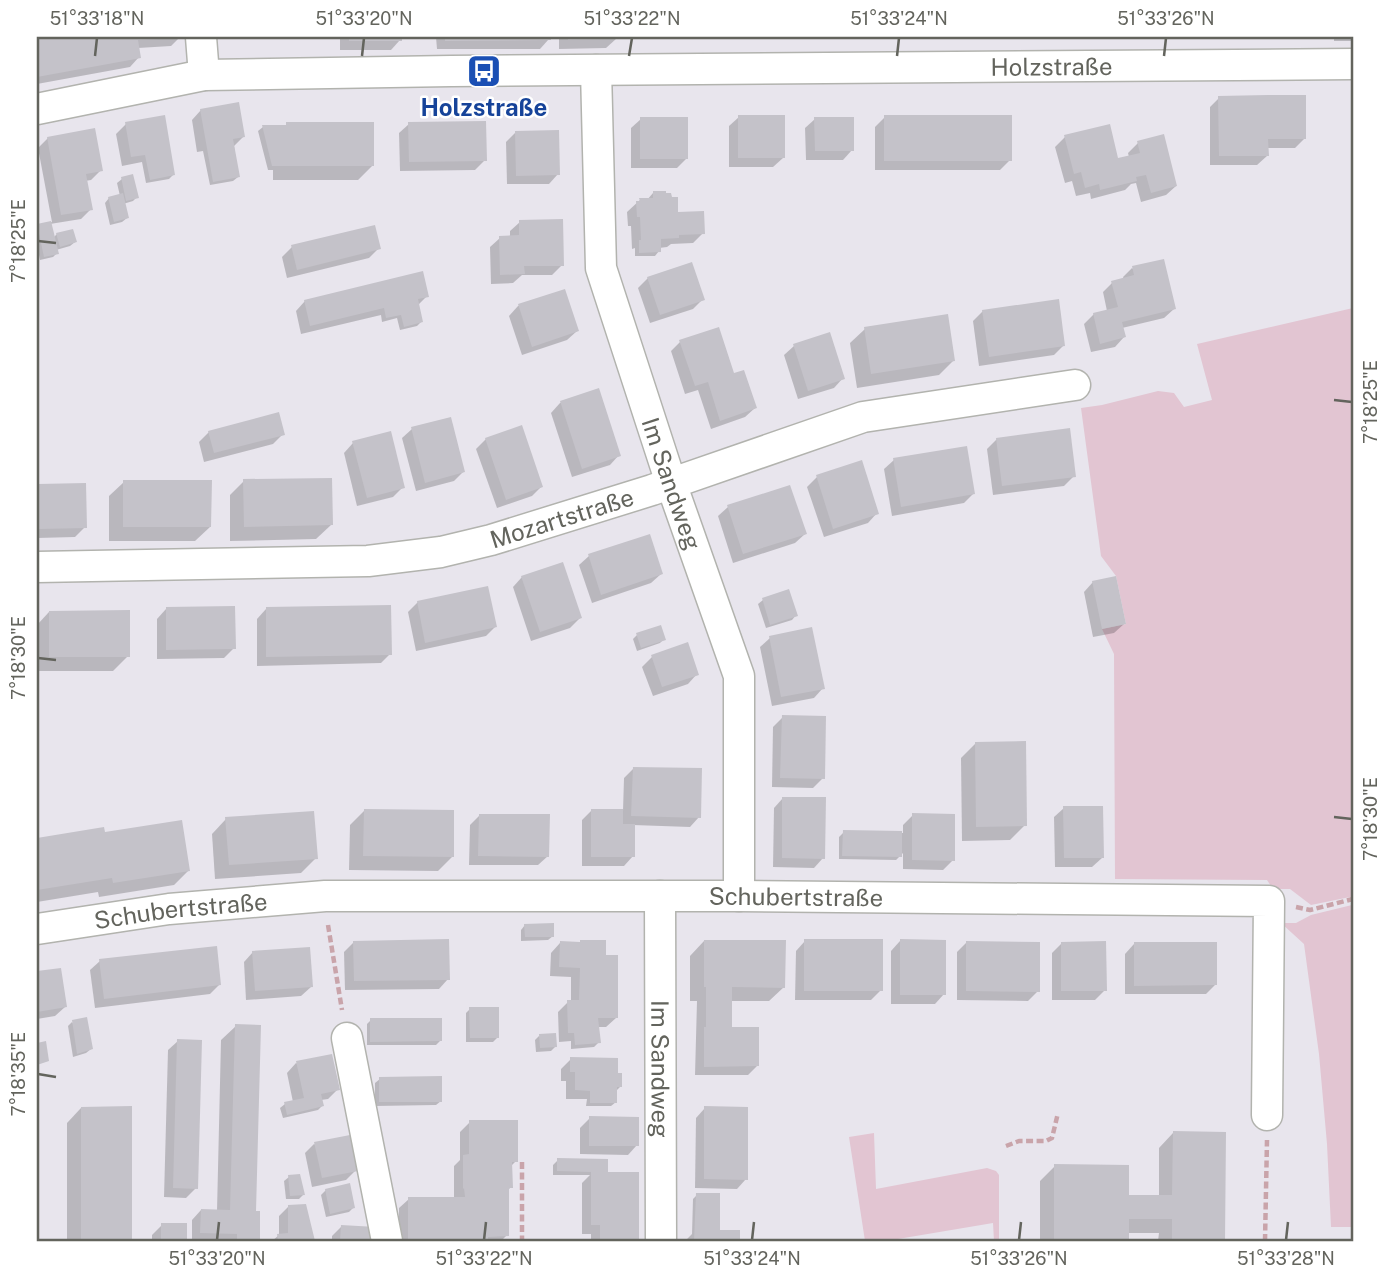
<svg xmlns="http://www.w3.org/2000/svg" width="1390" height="1278" font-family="'Public Sans',sans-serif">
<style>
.green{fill:#e2c5d2}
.shadow{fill:#0003}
.building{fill:#c4c2c9}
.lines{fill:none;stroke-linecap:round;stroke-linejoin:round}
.minor-casing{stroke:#b2b3ae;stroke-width:33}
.path{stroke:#c9a4aa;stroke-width:4.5;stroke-dasharray:7 3.5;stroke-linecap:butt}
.minor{stroke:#fff;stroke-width:30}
.ticks{fill:none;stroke:#63645d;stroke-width:2.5}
.labels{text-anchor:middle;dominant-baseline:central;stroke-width:5;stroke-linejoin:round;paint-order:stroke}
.street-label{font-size:24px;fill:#63645d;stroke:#fff}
.transit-label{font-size:24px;font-weight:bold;fill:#164399;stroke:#fff}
.neatline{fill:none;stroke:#63645d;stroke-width:2.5}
.ticks-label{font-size:18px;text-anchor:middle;fill:#63645d}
</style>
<rect width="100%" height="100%" fill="#e8e5ed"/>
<!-- green -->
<g class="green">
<polygon points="1353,308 1353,1227 1331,1227 1327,1144 1319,1054 1304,944 1281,923 1296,923 1311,915 1352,905 1350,897 1311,905 1290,889 1273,889 1267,880 1115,879 1114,654 1102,629 1126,624 1116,576 1101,556 1081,408 1102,405 1158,391 1174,393 1184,407 1212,400 1197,344"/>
<polygon points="874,1133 876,1189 987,1168 996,1171 999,1175 999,1241 994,1241 993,1223 886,1241 865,1241 849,1137"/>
</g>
<!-- shadow -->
<g class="shadow">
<polygon points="37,37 180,37 171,46 138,48 139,57 130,67 37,84"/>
<polygon points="340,37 400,37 400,40 391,50 340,50"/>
<polygon points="436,37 549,37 549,39 540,49 437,49"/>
<polygon points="559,37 615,37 616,39 606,48 559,49"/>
<rect x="1334" y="37" width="19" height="4"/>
<polygon points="1219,98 1305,138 1295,148 1267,148 1267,156 1257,165 1210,165 1210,107"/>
<polygon points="201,110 244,136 234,146 238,177 233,181 210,185 203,151 197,152 192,120"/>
<polygon points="739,117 783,158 773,167 729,167 729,126"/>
<polygon points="885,117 1010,160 1000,170 875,170 875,127"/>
<polygon points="641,119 686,159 677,168 631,168 631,128"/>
<polygon points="815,119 852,150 843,160 806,160 805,128"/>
<polygon points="126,124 173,175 169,179 146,183 142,162 122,166 116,134"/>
<polygon points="287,124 373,165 358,180 273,180 273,170 268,170 258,131 263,127 284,127"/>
<polygon points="409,124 485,160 475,170 400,171 399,133"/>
<polygon points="515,133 558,174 549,184 507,184 506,142"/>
<polygon points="1065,137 1117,160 1129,157 1128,153 1138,143 1176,186 1166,195 1141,202 1136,183 1131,184 1125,190 1091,199 1090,193 1076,196 1072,181 1065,183 1055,147"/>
<polygon points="48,138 101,170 91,180 85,181 91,209 81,219 50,224 53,238 57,234 75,242 70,246 56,250 57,253 53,257 40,260 37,245 37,226 52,222 38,148"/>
<polygon points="122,179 137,197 133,201 123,204 127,218 122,222 110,225 105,203 109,198 120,196 117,183"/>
<polygon points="653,193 703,233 693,243 671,244 667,247 659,248 659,251 655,256 635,256 635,248 632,249 631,226 628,226 627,212 640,200 647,200"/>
<polygon points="520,222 562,265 552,275 522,275 513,283 491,284 490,247 500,238 510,237 510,231"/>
<polygon points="292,247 379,248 369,258 287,278 282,257"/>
<polygon points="1132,268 1174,309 1164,318 1122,328 1124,337 1115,347 1091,352 1084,324 1094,314 1107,311 1103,292 1112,283 1124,280 1123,277"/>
<polygon points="648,278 703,299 693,309 650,323 638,288"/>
<polygon points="564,291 577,331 567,340 522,355 509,316 518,306"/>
<polygon points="427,296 417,306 421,322 417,326 400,330 397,318 382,322 381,315 301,334 296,311 305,301"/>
<polygon points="983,311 1064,345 1054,355 979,366 973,321"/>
<polygon points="865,329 953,361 939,375 857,388 850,343"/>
<polygon points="680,342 733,375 755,408 745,417 711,429 698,390 685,394 671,351"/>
<polygon points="794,346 843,378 834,388 798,399 784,355"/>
<polygon points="598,391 619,455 610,465 572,477 551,413 560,403"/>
<polygon points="412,429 463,472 454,481 416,491 402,438"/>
<polygon points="209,432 283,434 273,444 204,462 199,442"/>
<polygon points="486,439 541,487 532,496 497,508 476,449"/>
<polygon points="997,439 1074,476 1064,486 993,495 987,449"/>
<polygon points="353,443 403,487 393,497 357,506 344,453"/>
<polygon points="894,460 973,494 964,503 892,516 884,469"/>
<polygon points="861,462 877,513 868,523 824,537 807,487 817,477"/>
<polygon points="244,481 331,525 316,539 230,541 230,495"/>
<polygon points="124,482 210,527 195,541 109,541 109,496"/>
<polygon points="39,486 85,527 75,537 37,538 37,487"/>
<polygon points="728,507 805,534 795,543 733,563 718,516"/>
<polygon points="589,556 661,574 651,583 592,603 579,565"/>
<polygon points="522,577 580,618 570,628 531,641 513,587"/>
<polygon points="1093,582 1124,624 1114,633 1093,637 1084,592"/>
<polygon points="763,600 796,615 792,620 766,628 758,604"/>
<polygon points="418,602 495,627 486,636 416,651 408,612"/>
<polygon points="166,609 234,648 224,658 157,659 157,619"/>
<polygon points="266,609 390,654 381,663 257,666 257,619"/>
<polygon points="49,612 128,656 113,671 37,671 37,625"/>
<polygon points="637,635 664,639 660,643 637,651 633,639"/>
<polygon points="770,638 823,688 814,698 772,706 760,647"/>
<polygon points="652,657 697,674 688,684 653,696 642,667"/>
<polygon points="783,717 823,778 813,788 772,787 773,727"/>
<polygon points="976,743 1025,825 1010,840 962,841 961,758"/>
<polygon points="634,768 699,817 690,827 633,825 633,856 624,866 582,866 582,820 592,810 623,811 624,778"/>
<polygon points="783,798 823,858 814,868 773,867 774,808"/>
<polygon points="1064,808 1102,858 1092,867 1055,867 1054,817"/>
<polygon points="364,811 452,857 438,871 349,870 350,825"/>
<polygon points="913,815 953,860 943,870 903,869 903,853 896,860 839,859 839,837 844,832 903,833 903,825"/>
<polygon points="479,816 548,856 538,865 469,865 470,825"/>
<polygon points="226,819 316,858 301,873 215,879 212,834"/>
<polygon points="102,829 103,834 189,870 174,885 99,897 98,892 37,902 37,840"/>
<polygon points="525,925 553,936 548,940 521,941 521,930"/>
<polygon points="704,941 784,987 769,1001 730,1001 730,1029 757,1066 748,1075 695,1075 697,1001 690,1001 690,956"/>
<polygon points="805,941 881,990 871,1000 795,1000 796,951"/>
<polygon points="900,941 944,994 935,1004 891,1004 891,951"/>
<polygon points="354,942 448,979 439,989 345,990 344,952"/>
<polygon points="967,942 1038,991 1028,1001 957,1000 957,952"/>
<polygon points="560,943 604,957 616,1018 606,1027 598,1027 599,1042 594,1047 571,1049 571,1041 559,1042 558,1012 568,1002 571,1002 571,977 550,976 551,953"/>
<polygon points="1061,944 1105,990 1095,1000 1052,1000 1052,953"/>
<polygon points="1134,944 1215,985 1206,994 1125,994 1125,954"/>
<polygon points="253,952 311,987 301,996 246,1000 244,962"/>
<polygon points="100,961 219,985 210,994 95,1008 90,970"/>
<polygon points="59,970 65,1007 55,1016 37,1019 37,973"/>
<polygon points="470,1009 497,1038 493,1042 466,1042 466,1013"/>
<polygon points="371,1020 440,1041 436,1045 367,1045 367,1024"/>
<polygon points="72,1022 91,1049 86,1053 73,1057 68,1026"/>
<polygon points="236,1026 254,1212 259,1212 258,1241 192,1241 192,1220 201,1210 217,1211 221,1040"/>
<polygon points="539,1036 556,1046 551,1051 536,1052 535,1040"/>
<polygon points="178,1041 196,1188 186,1198 164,1197 168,1050"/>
<polygon points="571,1059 616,1075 620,1087 616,1091 616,1102 611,1106 586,1106 587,1099 566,1099 566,1081 561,1081 561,1069"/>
<polygon points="296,1063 338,1089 328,1099 321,1100 322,1106 318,1110 283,1118 280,1108 285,1104 293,1102 287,1073"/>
<polygon points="380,1079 441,1101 436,1105 375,1106 375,1083"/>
<polygon points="81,1108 130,1108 130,1241 67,1241 67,1123"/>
<polygon points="705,1108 746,1179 737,1189 695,1188 696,1118"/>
<polygon points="590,1118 637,1145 628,1155 580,1154 580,1128"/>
<polygon points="470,1122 516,1161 511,1166 511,1187 507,1191 507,1235 501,1241 399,1241 399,1208 409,1199 454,1199 454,1166 460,1160 460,1132"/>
<polygon points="1173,1133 1224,1133 1224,1241 1158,1241 1159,1233 1127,1233 1127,1241 1040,1241 1040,1181 1055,1166 1127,1197 1159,1197 1159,1148"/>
<polygon points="314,1144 356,1170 346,1180 312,1187 305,1153"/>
<polygon points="558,1160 604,1173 637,1173 637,1241 591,1241 591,1234 582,1234 582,1183 590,1175 553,1175 553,1165"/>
<polygon points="289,1177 303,1195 299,1199 286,1199 284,1181"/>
<polygon points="326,1190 353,1208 349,1212 326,1217 321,1195"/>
<polygon points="697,1195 718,1232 738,1232 738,1241 685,1241 692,1234 693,1199"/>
<polygon points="305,1206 313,1241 272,1241 279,1235 279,1216 288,1207"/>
<polygon points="162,1225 185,1225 185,1241 152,1241 152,1235"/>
<polygon points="342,1226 377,1241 332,1241 332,1236"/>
</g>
<!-- building -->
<g class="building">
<polygon points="37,37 159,37 159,39 138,40 141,58 37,77"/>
<rect x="349" y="37" width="53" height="4"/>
<polygon points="445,37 551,37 551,40 445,41"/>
<polygon points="568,37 617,37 617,39 568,40"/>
<polygon points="1268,95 1306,95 1306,139 1268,139 1269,156 1219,156 1218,96"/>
<polygon points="239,102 245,137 233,139 240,177 213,182 200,109"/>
<polygon points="165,115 175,175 150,180 145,155 131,157 125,122"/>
<rect x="738" y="115" width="47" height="43"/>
<rect x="884" y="115" width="128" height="46"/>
<rect x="640" y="117" width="48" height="42"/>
<polygon points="814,117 854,117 854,151 815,151"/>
<polygon points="486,121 487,161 409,162 408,122"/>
<polygon points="286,122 374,122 374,166 272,166 262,125 286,125"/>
<polygon points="1110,124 1118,158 1140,153 1137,141 1164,134 1177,186 1151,193 1146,175 1136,177 1137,181 1100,190 1099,184 1085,188 1081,172 1074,174 1064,135"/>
<polygon points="95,128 103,171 86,174 93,210 61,215 47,137"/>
<polygon points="559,130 560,175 516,176 515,131"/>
<polygon points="133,174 139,198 126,201 121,177"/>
<polygon points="653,191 666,191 666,193 671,193 672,197 678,197 678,212 704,211 705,234 679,235 679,238 661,239 661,252 639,253 639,240 641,240 640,217 637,217 636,201 640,201 639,198 653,198"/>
<polygon points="123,193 129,218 114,222 108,197"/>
<polygon points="563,219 564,266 524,266 525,274 500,275 499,236 519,235 519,220"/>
<polygon points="51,221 59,254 44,257 37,224"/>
<polygon points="375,225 381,249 297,270 291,245"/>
<polygon points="73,229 77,242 60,247 56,233"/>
<polygon points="1164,259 1176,309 1122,322 1126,337 1100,344 1093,313 1118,307 1111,281 1134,275 1132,266"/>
<polygon points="692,262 705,300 660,315 647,277"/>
<polygon points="423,271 429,297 418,299 423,322 404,327 401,315 386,318 384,308 310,326 304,300"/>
<polygon points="565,289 579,331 532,347 518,304"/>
<polygon points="1059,299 1065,346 989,357 982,310"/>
<polygon points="948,314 955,361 871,374 864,327"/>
<polygon points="719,327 734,373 744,370 757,408 720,421 708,382 695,386 679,340"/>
<polygon points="830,332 845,379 808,391 793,344"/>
<polygon points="599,388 621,456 582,469 560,401"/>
<polygon points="279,412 285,435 214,453 208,431"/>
<polygon points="451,417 465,472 425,483 411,427"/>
<polygon points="522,425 543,487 506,500 485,438"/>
<polygon points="1070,428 1076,477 1002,486 996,438"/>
<polygon points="391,431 405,488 367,498 352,441"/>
<polygon points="967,446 975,494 901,507 893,458"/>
<polygon points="862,460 879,514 833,529 816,475"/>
<polygon points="332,478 333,525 244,527 243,479"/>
<polygon points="123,480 212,480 211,527 123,527"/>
<polygon points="86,483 87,528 39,529 38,484"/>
<polygon points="790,485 807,534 743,554 727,505"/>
<polygon points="650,534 663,574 601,595 588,554"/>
<polygon points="563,562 582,618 540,632 521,576"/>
<polygon points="1116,576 1126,624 1102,629 1092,581"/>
<polygon points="488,586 497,627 425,643 417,601"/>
<polygon points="789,589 798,616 770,625 762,598"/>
<polygon points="391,605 392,655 266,657 266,607"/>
<polygon points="235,606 236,649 166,650 166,607"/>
<polygon points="130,610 130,657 49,657 49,611"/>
<polygon points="661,625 666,640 641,648 636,633"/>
<polygon points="812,627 825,689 781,697 769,636"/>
<polygon points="688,642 699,675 662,687 651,655"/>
<polygon points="782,715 826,716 825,779 780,778"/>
<polygon points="1026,741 1027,826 976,827 975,742"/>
<polygon points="633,767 702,768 701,818 631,816"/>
<polygon points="782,797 826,797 825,859 782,858"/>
<polygon points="1063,806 1103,806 1104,858 1064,858"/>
<polygon points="364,809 454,810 454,857 363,856"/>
<polygon points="591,809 623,809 623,824 635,824 635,857 591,857"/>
<polygon points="314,811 318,859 229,865 225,817"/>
<polygon points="912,813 955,814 955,861 912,860"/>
<polygon points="479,814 550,814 549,857 478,856"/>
<polygon points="182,820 190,871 113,883 112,878 37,890 37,838 104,827 105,832"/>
<polygon points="843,830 902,831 902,857 842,856"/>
<polygon points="554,923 554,937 525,937 524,924"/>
<polygon points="449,939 450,980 354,981 353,941"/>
<rect x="804" y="939" width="79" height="52"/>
<polygon points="900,939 946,940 946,995 900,995"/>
<polygon points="580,940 606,940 606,955 618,955 618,1018 598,1018 601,1043 575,1045 574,1033 568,1033 567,1000 579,1000 580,968 559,967 560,941 580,942"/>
<polygon points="704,940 786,940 785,988 732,987 732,1027 759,1027 759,1066 704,1067 704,1027 706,1027 706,987 704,987"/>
<polygon points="966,941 1040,942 1040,992 966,991"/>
<polygon points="1106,941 1107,991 1061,991 1061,942"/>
<polygon points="1134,942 1217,942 1217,985 1134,986"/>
<polygon points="217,946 221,985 104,999 99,959"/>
<polygon points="310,947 313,987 255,991 252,951"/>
<polygon points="61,968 67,1007 37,1012 37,971"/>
<polygon points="469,1007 499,1007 499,1038 470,1038"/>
<polygon points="87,1017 93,1049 77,1054 72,1020"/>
<polygon points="370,1018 442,1018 442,1041 370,1042"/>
<polygon points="235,1024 261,1025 256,1211 260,1211 260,1241 237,1241 237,1234 200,1233 201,1209 230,1210"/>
<polygon points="556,1033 557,1047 540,1048 539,1034"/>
<polygon points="177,1039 202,1040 198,1189 173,1188"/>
<polygon points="46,1041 49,1061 37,1065 37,1043"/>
<polygon points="332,1054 340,1090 321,1094 324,1106 287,1115 284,1102 304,1098 296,1061"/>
<polygon points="570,1057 618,1058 618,1073 622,1073 622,1087 617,1087 617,1103 590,1103 590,1091 575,1090 575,1072 570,1072"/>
<polygon points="442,1076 442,1102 379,1102 379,1077"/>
<polygon points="132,1106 132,1241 81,1241 81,1107"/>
<polygon points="704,1106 748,1107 748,1180 704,1179"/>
<polygon points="589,1116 639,1117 639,1146 589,1146"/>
<polygon points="469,1120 518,1120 518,1162 512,1162 513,1188 509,1188 509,1236 488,1237 488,1241 408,1241 408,1197 465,1197 464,1188 463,1189 463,1155 469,1154"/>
<polygon points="1173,1131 1226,1132 1225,1241 1172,1241 1172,1219 1129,1219 1129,1241 1054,1241 1054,1164 1129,1165 1129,1195 1172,1195"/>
<polygon points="350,1135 358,1171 322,1178 314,1142"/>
<polygon points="557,1158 608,1159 608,1172 639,1172 639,1241 600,1241 600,1225 591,1225 591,1172 557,1171"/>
<polygon points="300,1174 305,1195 290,1196 288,1175"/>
<polygon points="350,1183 355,1208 330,1214 325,1189"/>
<polygon points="696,1193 720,1193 720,1230 740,1230 740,1241 694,1241"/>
<polygon points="306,1204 315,1241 278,1241 277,1234 288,1233 288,1205"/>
<rect x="161" y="1223" width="26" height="18"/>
<polygon points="341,1225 376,1227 379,1241 340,1241"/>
</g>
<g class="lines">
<!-- minor casing -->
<g class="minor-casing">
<g id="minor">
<polyline points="201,37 204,75"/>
<path id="s1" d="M596,70l5,198 70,215 68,193v220"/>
<path id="s2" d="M37,109l167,-34 247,-4 902,-7"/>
<path id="s3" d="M37,567l331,-6 73,-9 50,-12 161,-50 211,-73 212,-32"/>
<path id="s4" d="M660,896l1,345"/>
<path id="s5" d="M37,929l132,-20 156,-13h414l530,5 -2,214"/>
<polyline points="347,1038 387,1241"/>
</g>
</g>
<!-- path -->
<g class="path">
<polyline points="1296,907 1310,910 1353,899"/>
<polyline points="328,925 342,1010"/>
<polyline points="1006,1146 1019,1141 1046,1141 1052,1138 1058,1113"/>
<polyline points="522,1162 522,1241"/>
<polyline points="1265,1241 1267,1140"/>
</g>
<!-- minor -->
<use href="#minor" class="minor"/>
</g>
<!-- ticks -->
<path class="ticks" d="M95,56l2,-18M362,56l2,-18M629,56l3,-18M897,56l2,-18M1164,56l2,-18M38,241l18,2M1334,400l18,2M38,658l18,2M1334,817l18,2M38,1074l18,3M217,1240l2,-18M484,1240l2,-18M752,1240l2,-18M1019,1240l2,-18M1286,1240l2,-18"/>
<!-- icons -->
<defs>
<g id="bus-square" transform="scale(1.75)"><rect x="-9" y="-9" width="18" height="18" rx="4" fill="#1a4fb4" stroke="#fff"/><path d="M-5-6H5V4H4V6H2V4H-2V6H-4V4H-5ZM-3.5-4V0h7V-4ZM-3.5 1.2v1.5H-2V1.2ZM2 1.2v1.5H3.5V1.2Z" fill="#fff"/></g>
</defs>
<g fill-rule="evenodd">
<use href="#bus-square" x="484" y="71"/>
</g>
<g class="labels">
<!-- street labels -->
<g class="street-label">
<text stroke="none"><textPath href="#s2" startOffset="1018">Holzstraße</textPath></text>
<text stroke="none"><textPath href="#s1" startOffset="425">Im Sandweg</textPath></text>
<text stroke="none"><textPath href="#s3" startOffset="530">Mozartstraße</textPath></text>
<text stroke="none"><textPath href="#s5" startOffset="761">Schubertstraße</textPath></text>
<text stroke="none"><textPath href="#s5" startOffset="145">Schubertstraße</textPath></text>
<text stroke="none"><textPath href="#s4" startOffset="173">Im Sandweg</textPath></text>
</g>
<!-- transit labels -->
<g class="transit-label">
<text x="484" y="107">Holzstraße</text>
</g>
</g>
<!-- border -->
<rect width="1390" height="1278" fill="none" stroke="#ffffff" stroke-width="77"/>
<rect x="38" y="38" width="1314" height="1202" class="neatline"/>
<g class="ticks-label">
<text x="97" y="25">51°33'18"N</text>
<text x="364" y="25">51°33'20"N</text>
<text x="632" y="25">51°33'22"N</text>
<text x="899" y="25">51°33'24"N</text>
<text x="1166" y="25">51°33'26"N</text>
<text transform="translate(19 241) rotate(-90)" y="6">7°18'25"E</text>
<text transform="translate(1371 402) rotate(-90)" y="6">7°18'25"E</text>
<text transform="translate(19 658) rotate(-90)" y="6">7°18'30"E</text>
<text transform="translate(1371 819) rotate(-90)" y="6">7°18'30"E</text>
<text transform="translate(19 1074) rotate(-90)" y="6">7°18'35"E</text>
<text x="217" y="1265">51°33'20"N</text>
<text x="484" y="1265">51°33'22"N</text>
<text x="752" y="1265">51°33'24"N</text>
<text x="1019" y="1265">51°33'26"N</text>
<text x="1286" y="1265">51°33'28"N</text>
</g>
</svg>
